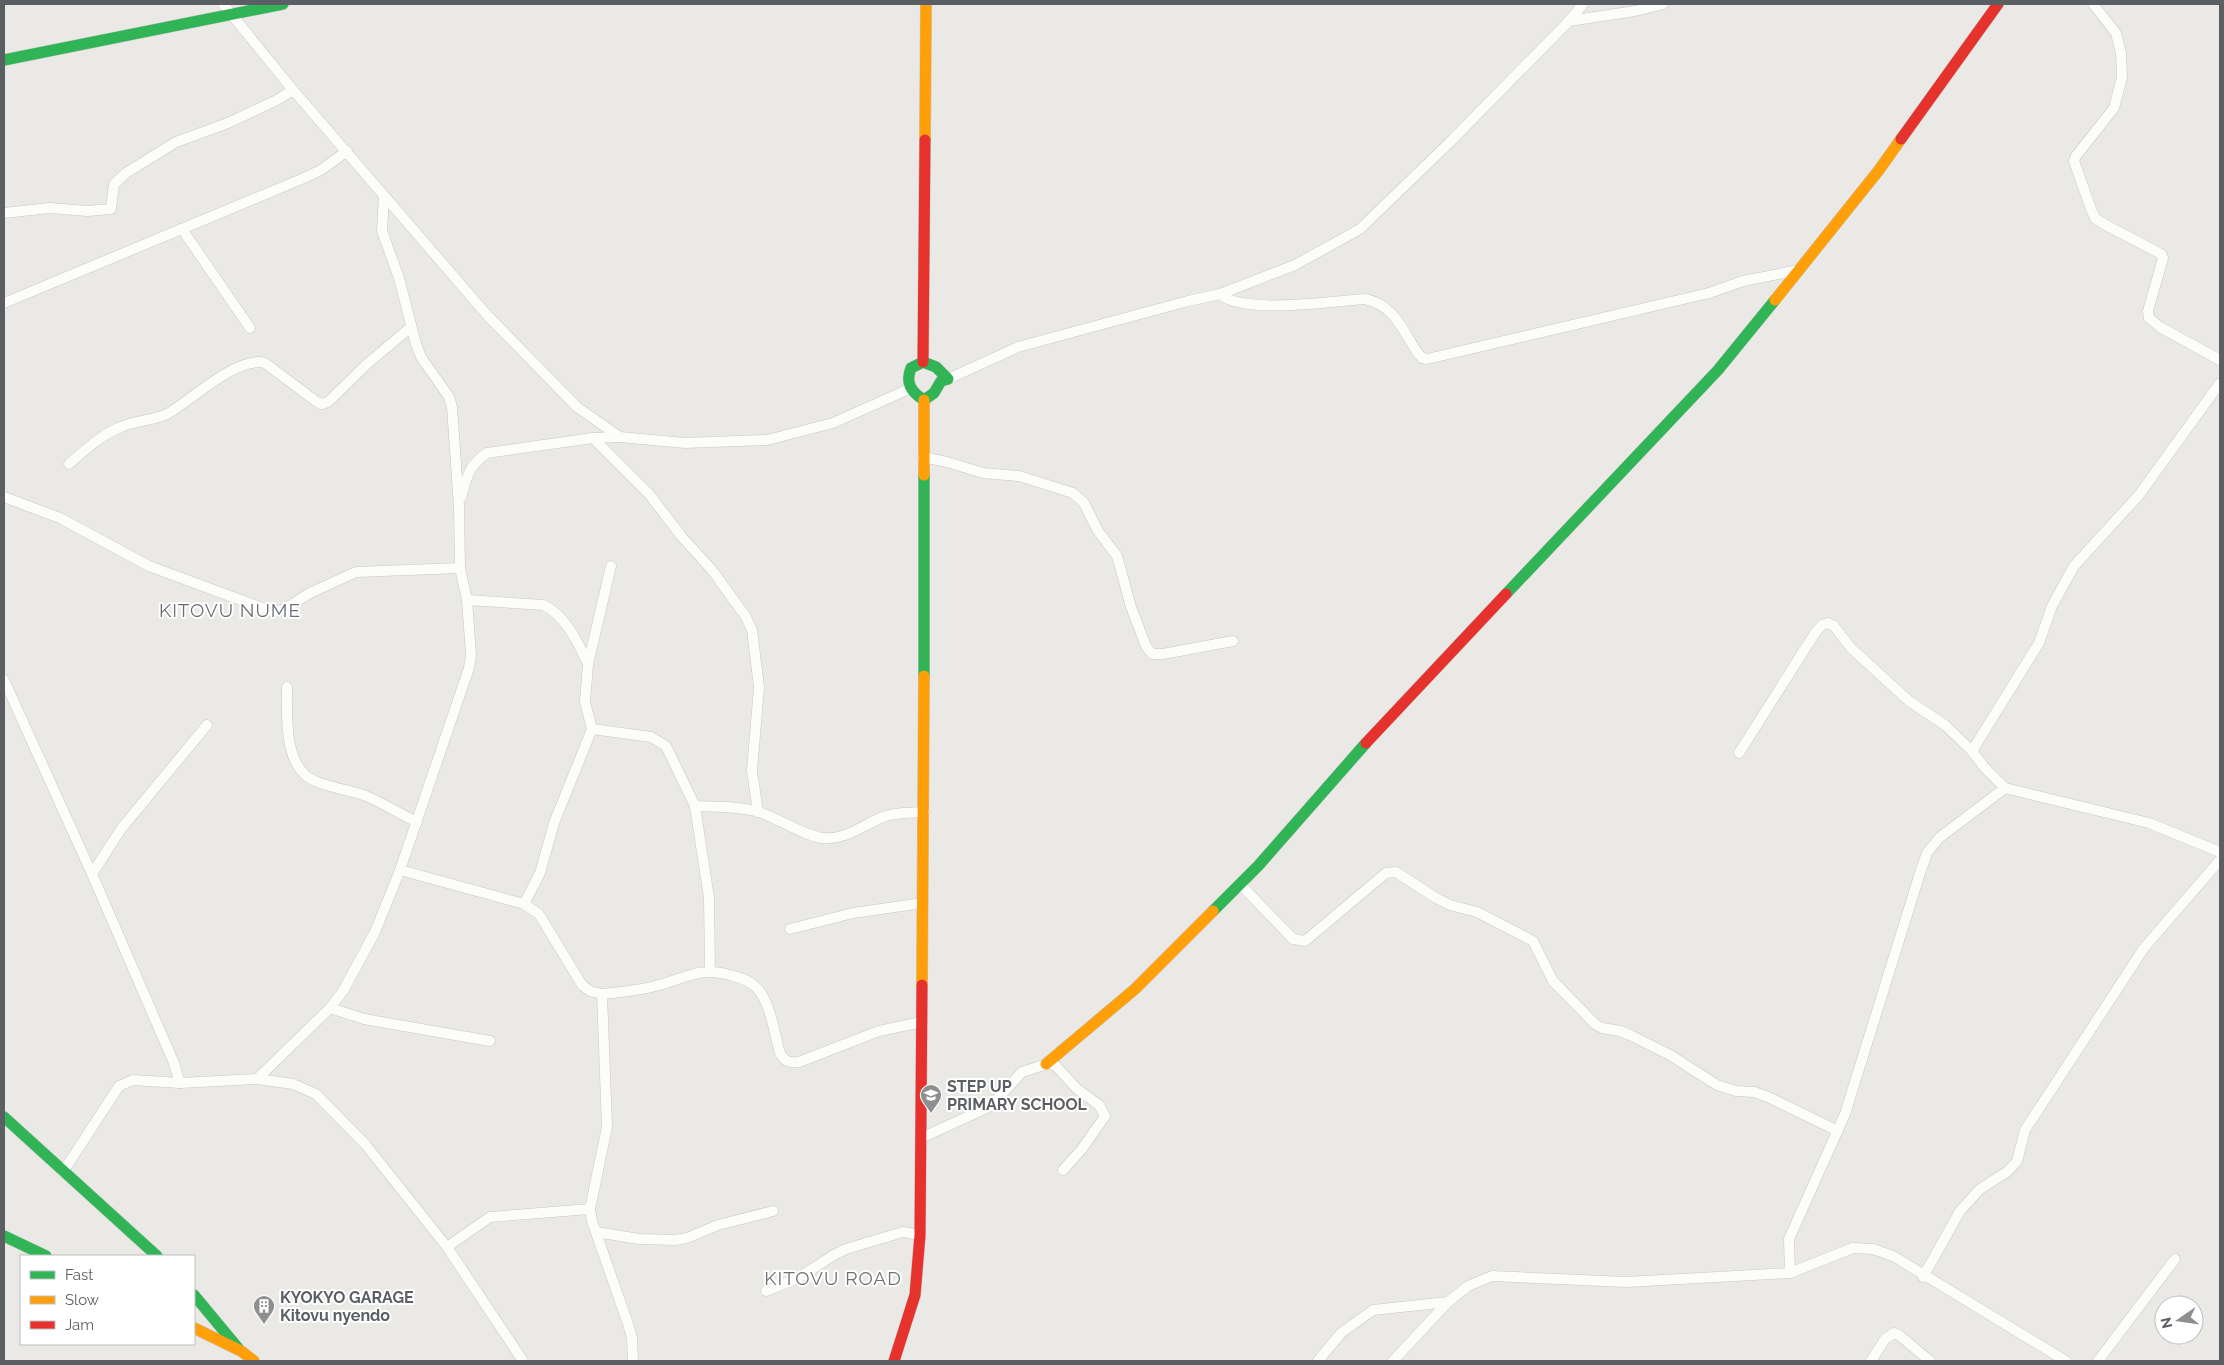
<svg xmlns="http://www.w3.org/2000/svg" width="2224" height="1365" font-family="Raleway,sans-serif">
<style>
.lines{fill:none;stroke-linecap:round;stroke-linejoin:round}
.street-casing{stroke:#c7c8c7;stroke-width:11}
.fast-casing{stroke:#c7c7c6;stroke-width:12}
.slow-casing{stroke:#c7c7c6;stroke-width:12}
.jam-casing{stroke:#c7c7c6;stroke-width:12}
.street{stroke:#fcfcfb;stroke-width:10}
.fast{stroke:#30b455;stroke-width:11}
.slow{stroke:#ff9f0a;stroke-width:11}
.jam{stroke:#e5322d;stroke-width:11}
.labels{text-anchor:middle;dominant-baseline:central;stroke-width:4;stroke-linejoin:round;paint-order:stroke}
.poi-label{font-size:16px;font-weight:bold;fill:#5b5f63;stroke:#fff;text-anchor:start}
.quarter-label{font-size:19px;letter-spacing:1px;fill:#6c7175;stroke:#fff}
</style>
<rect width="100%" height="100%" fill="#ebe9e5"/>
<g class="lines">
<!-- street casing -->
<g class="street-casing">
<g id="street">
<polyline points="223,4 293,90 487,315 577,407 620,437 685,443 767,440 833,423 909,389"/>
<polyline points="2093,4 2116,33 2121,53 2122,77 2114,108 2076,156 2074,161 2091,209 2095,218 2104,224 2161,254 2163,258 2148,311 2149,318 2160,327 2220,360"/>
<polyline points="1569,21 1635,11 1663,4"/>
<polyline points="4,213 50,208 87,211 111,209 114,184 126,173 176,142 228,123 277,100 293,90"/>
<polyline points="182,229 250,328"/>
<path d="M1220,294c23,21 113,7 145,5 29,6 37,30 52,53l5,6 5,1 282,-66 34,-12 56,-11"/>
<polyline points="4,303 304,178 321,170 347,151"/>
<polyline points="948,379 1018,347 1188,301 1220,294 1295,265 1360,229 1450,142 1569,21 1583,4"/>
<polyline points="593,438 649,494 682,537 712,570 746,617 752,630 759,687 752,771 758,812"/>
<polyline points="923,457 947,462 983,473 1019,476 1073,493 1084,503 1098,531 1117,556 1131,607 1146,646 1152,654 1163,654 1233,641"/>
<path d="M69,464c16,-14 32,-29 52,-37 16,-7 32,-6 48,-14 22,-13 70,-58 96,-50l52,39 5,2 6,-2 39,-38 44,-37"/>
<polyline points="4,497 60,518 149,566 273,612 283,610 310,593 356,572 460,568"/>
<path d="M461,498c6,-21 7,-32 26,-45l106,-15 26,-1"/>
<path d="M467,600l76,5c22,9 35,38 45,59"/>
<polyline points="4,680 92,874 174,1063 180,1083"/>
<path d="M287,687c0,28 -4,81 28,94 16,7 34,9 51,15 17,7 34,18 51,26"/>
<polyline points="592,729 651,737 666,746 695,806 709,898 710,971"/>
<polyline points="1972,751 2039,643 2052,606 2074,566 2139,495 2220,383"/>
<polyline points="1739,753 1815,633 1822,625 1828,623 1834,626 1851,648 1909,701 1945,725 1972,751 1984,767 2005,788"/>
<path d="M695,806c21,1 44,0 64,6 18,6 46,24 64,26 23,2 40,-13 60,-21 13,-5 28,-4 41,-5"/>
<polyline points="400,870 524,904 539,914 582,985 590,991 602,994 607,1127 590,1209 592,1221 628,1324 632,1338 633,1361"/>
<polyline points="92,874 121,829 207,725"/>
<polyline points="1240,884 1293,939 1305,941 1386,873 1396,872 1436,898 1450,905 1477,912 1533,941 1553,981 1595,1024 1602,1028 1620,1031 1630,1035 1670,1055 1717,1085 1736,1091 1754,1092 1768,1097 1838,1131"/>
<polyline points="524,904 540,873 554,823 592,729 585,702 588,664 611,566"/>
<polyline points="790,929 853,913 923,903"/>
<path d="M602,994c20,-2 42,-4 61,-10 28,-9 40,-17 70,-8 9,2 17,5 24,12 14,15 17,45 23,65 5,9 9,10 19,9l80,-31 43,-9"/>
<polyline points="330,1008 364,1019 490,1041"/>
<polyline points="257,1079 330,1008 343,991 375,932 400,870 469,668 471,655 467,600 460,568 459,507 452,407 449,397 421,357 416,344 399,278 382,231 384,196"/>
<polyline points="921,1138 991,1106 1022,1072 1050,1063 1056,1066 1077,1089 1099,1105 1105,1116 1082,1149 1063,1170"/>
<polyline points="63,1172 119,1086 133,1080 180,1083 257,1079 293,1084 316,1094 365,1144 447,1247 523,1361"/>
<polyline points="596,1232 639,1239 675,1240 687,1238 718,1225 773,1211"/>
<polyline points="447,1247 490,1217 590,1209"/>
<polyline points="1790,1273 1789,1239 1845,1114 1920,873 1927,853 1939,838 2005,788 2149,823 2220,852"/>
<polyline points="1923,1277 1960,1211 1980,1189 2007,1172 2017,1161 2025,1130 2144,948 2220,860"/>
<polyline points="766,1291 798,1278 834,1255 846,1249 903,1232 920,1235"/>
<polyline points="1318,1361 1341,1333 1373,1310 1448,1302"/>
<polyline points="1393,1361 1448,1302 1468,1286 1492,1276 1626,1282 1790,1273 1853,1248 1873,1249 1893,1256 2066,1361"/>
<polyline points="1871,1361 1885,1339 1894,1333 1899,1335 1930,1361"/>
<polyline points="2098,1361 2175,1259"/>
</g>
</g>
<!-- fast casing -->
<g class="fast-casing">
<g id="fast">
<polyline points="4,60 283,4"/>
<path d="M923,362l13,5 12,12 -7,2 -7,12 -10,7c-13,-8 -19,-17 -13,-32z"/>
<polyline points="924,475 924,676"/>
<polyline points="1506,594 1718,370 1775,300"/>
<polyline points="1213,911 1258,866 1366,743"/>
<polyline points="4,1117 157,1256"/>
<polyline points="4,1236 46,1256"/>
<polyline points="194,1295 238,1348"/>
</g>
</g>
<!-- slow casing -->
<g class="slow-casing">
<g id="slow">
<polyline points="925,140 926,4"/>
<polyline points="1775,300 1879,170 1901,139"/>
<polyline points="924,400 924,475"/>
<polyline points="922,985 924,676"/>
<polyline points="1046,1064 1135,989 1213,911"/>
<polyline points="194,1328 241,1351 254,1361"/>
</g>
</g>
<!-- jam casing -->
<g class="jam-casing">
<g id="jam">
<polyline points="1901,139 1998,4"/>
<polyline points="923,362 925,140"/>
<polyline points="1366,743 1506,594"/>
<polyline points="894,1361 915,1295 920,1235 922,985"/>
</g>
</g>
<!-- street -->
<use href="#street" class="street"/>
<!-- fast -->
<use href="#fast" class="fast"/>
<!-- slow -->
<use href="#slow" class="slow"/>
<!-- jam -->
<use href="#jam" class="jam"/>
</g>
<!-- icons -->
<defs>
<g id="school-pin" transform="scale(1.125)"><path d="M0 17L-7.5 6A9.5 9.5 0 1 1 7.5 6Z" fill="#8d8f90" stroke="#fff"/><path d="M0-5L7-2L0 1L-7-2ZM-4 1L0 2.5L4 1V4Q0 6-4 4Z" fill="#fff"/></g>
<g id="building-pin" transform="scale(1.125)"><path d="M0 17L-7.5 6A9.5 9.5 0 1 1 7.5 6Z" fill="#8d8f90" stroke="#fff"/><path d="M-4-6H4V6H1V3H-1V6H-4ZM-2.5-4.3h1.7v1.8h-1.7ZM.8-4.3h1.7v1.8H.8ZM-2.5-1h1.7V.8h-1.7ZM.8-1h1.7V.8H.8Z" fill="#fff"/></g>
</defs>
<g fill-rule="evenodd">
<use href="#school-pin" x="931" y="1095"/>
<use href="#building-pin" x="264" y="1306"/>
</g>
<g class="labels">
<!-- poi labels -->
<g class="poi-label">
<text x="947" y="1086">STEP UP<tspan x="947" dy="18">PRIMARY SCHOOL</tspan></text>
<text x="280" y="1297">KYOKYO GARAGE<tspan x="280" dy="18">Kitovu nyendo</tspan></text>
</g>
<!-- quarter labels -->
<g class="quarter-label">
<text x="230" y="610">KITOVU NUME</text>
<text x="833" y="1278">KITOVU ROAD</text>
</g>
</g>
<!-- border -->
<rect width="2224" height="1365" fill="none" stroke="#5b5f63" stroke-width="10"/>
<!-- legend -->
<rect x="20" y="1255" width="175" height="90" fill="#ffffff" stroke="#bdbfc1"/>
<rect x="30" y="1271" width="25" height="8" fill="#30b455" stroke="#bdbfc1"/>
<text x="65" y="1280" font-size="15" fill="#5b5f63">Fast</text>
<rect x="30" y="1296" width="25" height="8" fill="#ff9f0a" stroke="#bdbfc1"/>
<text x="65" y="1305" font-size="15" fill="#5b5f63">Slow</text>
<rect x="30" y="1321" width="25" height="8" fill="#e5322d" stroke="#bdbfc1"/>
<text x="65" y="1330" font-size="15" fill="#5b5f63">Jam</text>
<!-- north arrow -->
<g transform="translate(2179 1320) rotate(257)"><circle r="24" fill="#ffffff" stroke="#bdbfc1"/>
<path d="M0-4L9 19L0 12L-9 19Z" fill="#8d8f90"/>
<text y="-8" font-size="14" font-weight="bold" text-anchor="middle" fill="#5b5f63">N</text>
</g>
</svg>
